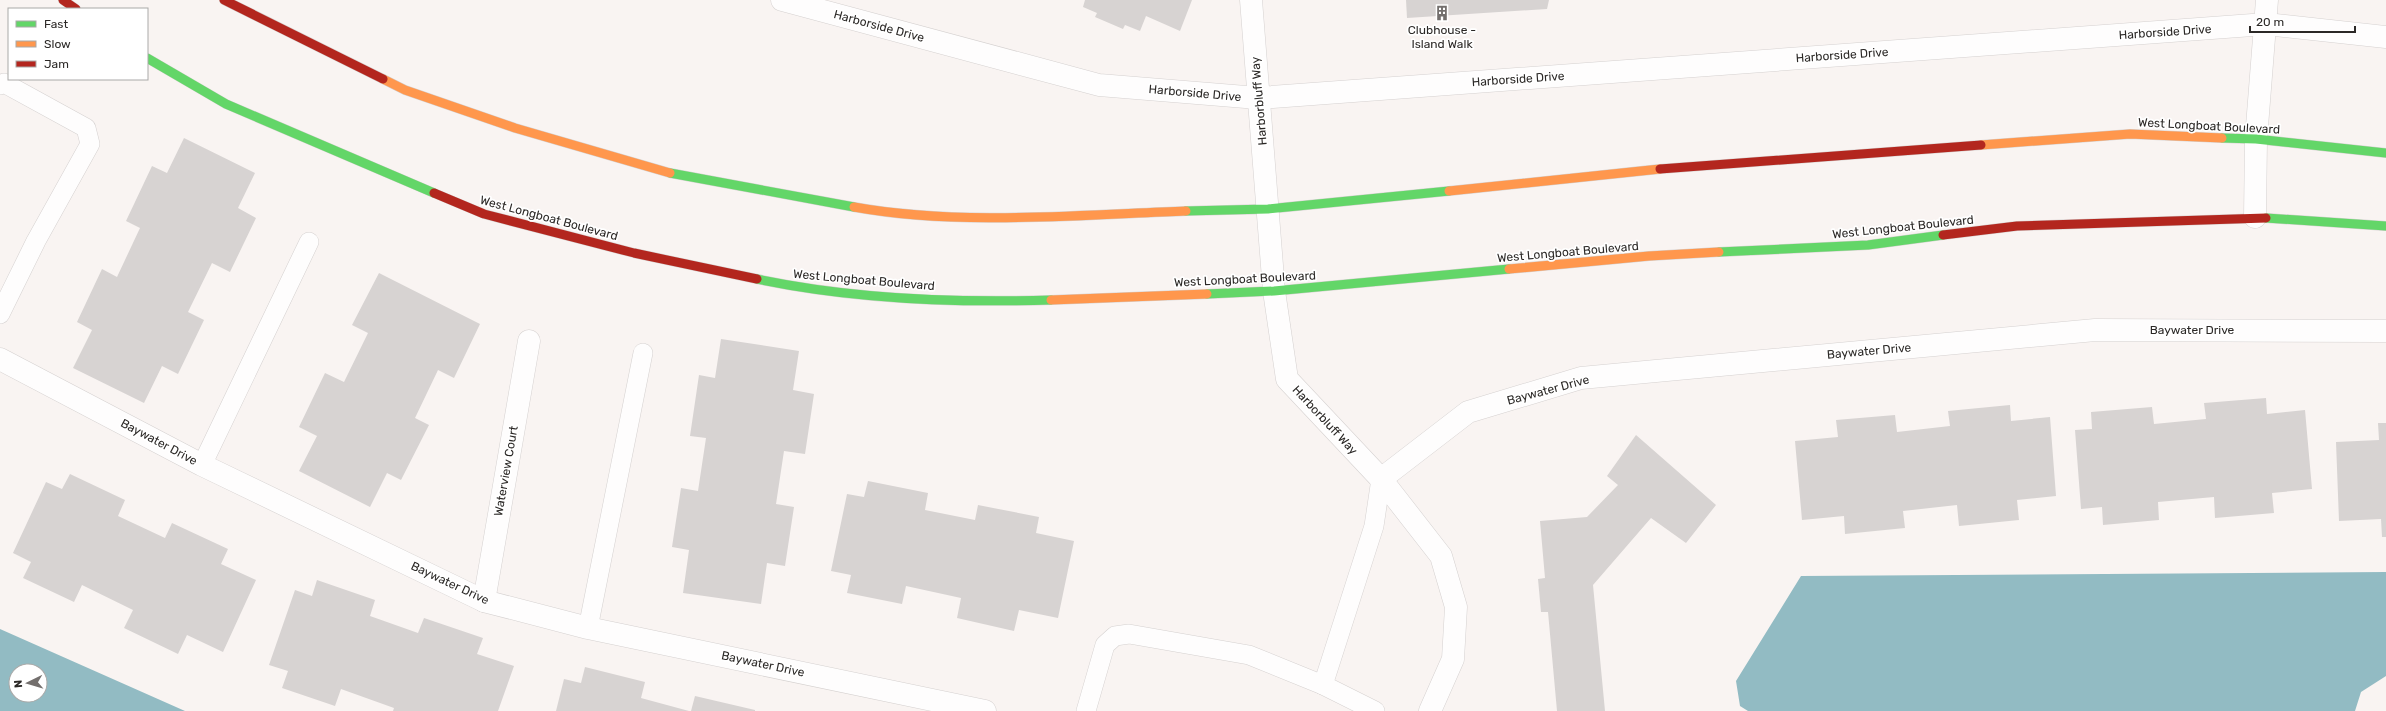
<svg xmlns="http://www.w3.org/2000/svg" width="2386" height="711" font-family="Rubik,sans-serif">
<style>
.water{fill:#92bbc3;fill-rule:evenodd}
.building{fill:#d7d3d2}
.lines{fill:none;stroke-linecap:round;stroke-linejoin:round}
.lane-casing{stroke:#d5d1d0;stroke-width:20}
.street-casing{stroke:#d5d1d0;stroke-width:23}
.fast-casing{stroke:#d5d1d0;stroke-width:10}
.slow-casing{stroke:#d5d1d0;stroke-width:10}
.jam-casing{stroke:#d5d1d0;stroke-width:10}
.lane{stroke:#fefdfd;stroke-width:19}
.street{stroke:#fefdfd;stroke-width:22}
.fast{stroke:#63d668;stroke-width:9}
.slow{stroke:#ff974d;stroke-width:9}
.jam{stroke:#b3261e;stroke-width:9}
.labels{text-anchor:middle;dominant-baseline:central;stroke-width:3.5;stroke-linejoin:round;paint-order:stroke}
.street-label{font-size:12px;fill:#2b2826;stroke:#fff}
.poi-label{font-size:12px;fill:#2b2826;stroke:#fff}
</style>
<rect width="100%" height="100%" fill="#f9f4f2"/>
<!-- water -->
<g class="water">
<polygon points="2386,572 2386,676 2361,692 2355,711 1748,711 1740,706 1736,681 1801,576"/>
<path d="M0,629l185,82h-185zM16,671h24v24h-24z"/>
</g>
<!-- building -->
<g class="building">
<polygon points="1085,0 1192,0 1180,31 1146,16 1140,31 1125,25 1123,29 1095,17 1097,13 1083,7"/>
<polygon points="1406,0 1549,0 1547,9 1407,18"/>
<polygon points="184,138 255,173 238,208 256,218 230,272 212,263 188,312 204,320 178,374 162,366 144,403 73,368 92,330 77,322 102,269 117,277 140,228 126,221 152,166 167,173"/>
<polygon points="379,273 480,324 454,378 438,370 415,418 429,425 401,480 387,473 370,507 299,471 317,436 299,427 325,373 344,382 368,333 352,325"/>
<polygon points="721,339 799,351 793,390 814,394 805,454 784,451 776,504 794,507 785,566 767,563 761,604 683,593 689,550 672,547 681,488 698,491 706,438 690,436 699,375 715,378"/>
<polygon points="2266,398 2267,414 2305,410 2312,489 2272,493 2274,513 2215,518 2214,497 2158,502 2159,520 2103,525 2102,507 2081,509 2075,430 2092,429 2091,412 2152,407 2154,424 2206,419 2204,403"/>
<polygon points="2010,405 2011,421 2050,417 2056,496 2017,500 2019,520 1959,526 1957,505 1903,511 1905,528 1845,534 1844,516 1802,520 1795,441 1838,437 1836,420 1895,415 1897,432 1950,426 1948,411"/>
<polygon points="2378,423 2386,423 2386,537 2382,537 2381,519 2339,521 2336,442 2379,440"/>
<polygon points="1636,435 1716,505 1686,543 1651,518 1593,585 1605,711 1557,711 1548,612 1541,612 1538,579 1545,578 1540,521 1587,517 1618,485 1607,476"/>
<polygon points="70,474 125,500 118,516 165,538 172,523 228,549 221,564 256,580 223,652 187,635 178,654 124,628 133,610 82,585 74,602 23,578 31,562 13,553 46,482 62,489"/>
<polygon points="868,481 928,493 925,510 975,520 978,505 1039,517 1036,533 1074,541 1058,618 1019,610 1014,631 957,618 961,598 906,586 902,604 847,593 851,575 831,571 847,494 864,497"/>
<polygon points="317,580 375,600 370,616 418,633 424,618 483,638 477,654 514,666 498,711 393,711 394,708 341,689 335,706 282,688 288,671 269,665 295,590 312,596"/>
<polygon points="585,667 645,682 641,698 689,711 556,711 564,679 581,683"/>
<polygon points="695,696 755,710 755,711 691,711"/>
</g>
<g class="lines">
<!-- lane casing -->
<g class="lane-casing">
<g id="lane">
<polyline points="0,85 4,83 86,128 90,144 36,241 0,314"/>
<polyline points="202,465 309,242"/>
<polyline points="588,628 643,353"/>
<polyline points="1086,711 1105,645 1115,636 1129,634 1249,655 1323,685"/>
<polyline points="1375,711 1323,685 1374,526 1381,479"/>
</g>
</g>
<!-- street casing -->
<g class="street-casing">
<g id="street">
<polyline points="782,0 1099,85 1258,98 2266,24 2386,37"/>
<polyline points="1251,0 1274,291 1287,379 1381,479 1441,556 1456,607 1453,659 1430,711"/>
<polyline points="2255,217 2256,139 2267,0"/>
<polyline points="0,359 202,465 484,601 588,628 985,711"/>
<polyline points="1381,479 1468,412 1581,378 2095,330 2386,331"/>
<polyline points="484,601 529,341"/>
</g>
</g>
<!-- fast casing -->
<g class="fast-casing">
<g id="fast">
<polyline points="147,58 226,104 434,193"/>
<polyline points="2222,138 2256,139 2386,153"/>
<polyline points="670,173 854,207"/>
<polyline points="1186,211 1268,209 1449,191"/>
<polyline points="2266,218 2386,226"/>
<polyline points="1719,252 1868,245 1943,235"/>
<path d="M757,279c95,20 197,24 294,21"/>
<polyline points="1207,294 1274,291 1509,269"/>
</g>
</g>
<!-- slow casing -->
<g class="slow-casing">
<g id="slow">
<polyline points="383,79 405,90 515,128 670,173"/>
<polyline points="1981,145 2130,134 2222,138"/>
<polyline points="1449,191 1660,169"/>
<path d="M854,207c104,19 226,8 332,4"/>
<polyline points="1509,269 1649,256 1719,252"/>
<polyline points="1051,300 1207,294"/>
</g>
</g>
<!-- jam casing -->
<g class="jam-casing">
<g id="jam">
<polyline points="63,0 76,9"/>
<polyline points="224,0 383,79"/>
<polyline points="1660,169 1981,145"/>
<polyline points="434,193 484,214 634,253 757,279"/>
<polyline points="1943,235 2017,226 2266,218"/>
</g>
</g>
<!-- lane -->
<use href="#lane" class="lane"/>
<!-- street -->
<use href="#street" class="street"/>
<!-- fast -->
<use href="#fast" class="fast"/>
<!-- slow -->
<use href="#slow" class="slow"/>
<!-- jam -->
<use href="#jam" class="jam"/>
</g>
<!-- icons -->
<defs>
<g id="building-bare" transform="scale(1.2)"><path d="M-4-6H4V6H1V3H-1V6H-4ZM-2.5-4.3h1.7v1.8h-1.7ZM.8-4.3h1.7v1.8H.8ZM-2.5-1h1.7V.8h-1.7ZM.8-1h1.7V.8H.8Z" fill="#736f6d" stroke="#fff" stroke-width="2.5" paint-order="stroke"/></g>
</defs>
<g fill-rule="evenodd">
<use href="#building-bare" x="1442" y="13"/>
</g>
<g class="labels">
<!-- street labels -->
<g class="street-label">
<text transform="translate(879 26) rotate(15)">Harborside Drive</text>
<text transform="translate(2165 32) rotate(-4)">Harborside Drive</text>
<text transform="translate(1842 55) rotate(-4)">Harborside Drive</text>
<text transform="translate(1518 79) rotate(-4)">Harborside Drive</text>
<text transform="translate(1195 93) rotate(5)">Harborside Drive</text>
<text transform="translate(1259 101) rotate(-95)">Harborbluff Way</text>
<text transform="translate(2209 126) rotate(3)">West Longboat Boulevard</text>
<text transform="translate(549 218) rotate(15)">West Longboat Boulevard</text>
<text transform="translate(1903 227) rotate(-6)">West Longboat Boulevard</text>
<text transform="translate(1568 252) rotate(-5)">West Longboat Boulevard</text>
<text transform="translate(1245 279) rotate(-3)">West Longboat Boulevard</text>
<text transform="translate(864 280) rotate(5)">West Longboat Boulevard</text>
<text x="2192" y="330">Baywater Drive</text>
<text transform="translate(1869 351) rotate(-5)">Baywater Drive</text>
<text transform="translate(1548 390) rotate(-15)">Baywater Drive</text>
<text transform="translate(1325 420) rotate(47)">Harborbluff Way</text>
<text transform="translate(159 442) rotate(28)">Baywater Drive</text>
<text transform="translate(506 471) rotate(-80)">Waterview Court</text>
<text transform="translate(450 583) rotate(25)">Baywater Drive</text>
<text transform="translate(763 664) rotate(12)">Baywater Drive</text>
</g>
<!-- poi labels -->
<g class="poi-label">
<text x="1442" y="30">Clubhouse -<tspan x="1442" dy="14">Island Walk</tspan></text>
</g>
</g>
<!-- legend -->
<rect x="8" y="8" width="140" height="72" fill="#ffffff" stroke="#aaa9a8"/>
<rect x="16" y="21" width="20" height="6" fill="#63d668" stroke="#aaa9a8"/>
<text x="44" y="28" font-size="12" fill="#2b2826">Fast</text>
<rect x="16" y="41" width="20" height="6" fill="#ff974d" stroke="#aaa9a8"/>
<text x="44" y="48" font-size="12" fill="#2b2826">Slow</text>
<rect x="16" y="61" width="20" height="6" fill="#b3261e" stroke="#aaa9a8"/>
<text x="44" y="68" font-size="12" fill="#2b2826">Jam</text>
<!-- north arrow -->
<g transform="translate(28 683) rotate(265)"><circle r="19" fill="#ffffff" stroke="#aaa9a8"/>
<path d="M0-3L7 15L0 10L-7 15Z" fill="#736f6d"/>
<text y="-6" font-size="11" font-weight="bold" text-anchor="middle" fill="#2b2826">N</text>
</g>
<!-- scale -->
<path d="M2250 26v6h105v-6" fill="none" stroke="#2b2826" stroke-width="2"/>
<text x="2256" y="26" font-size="12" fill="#2b2826" stroke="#ffffff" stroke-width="3" paint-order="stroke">20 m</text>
</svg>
